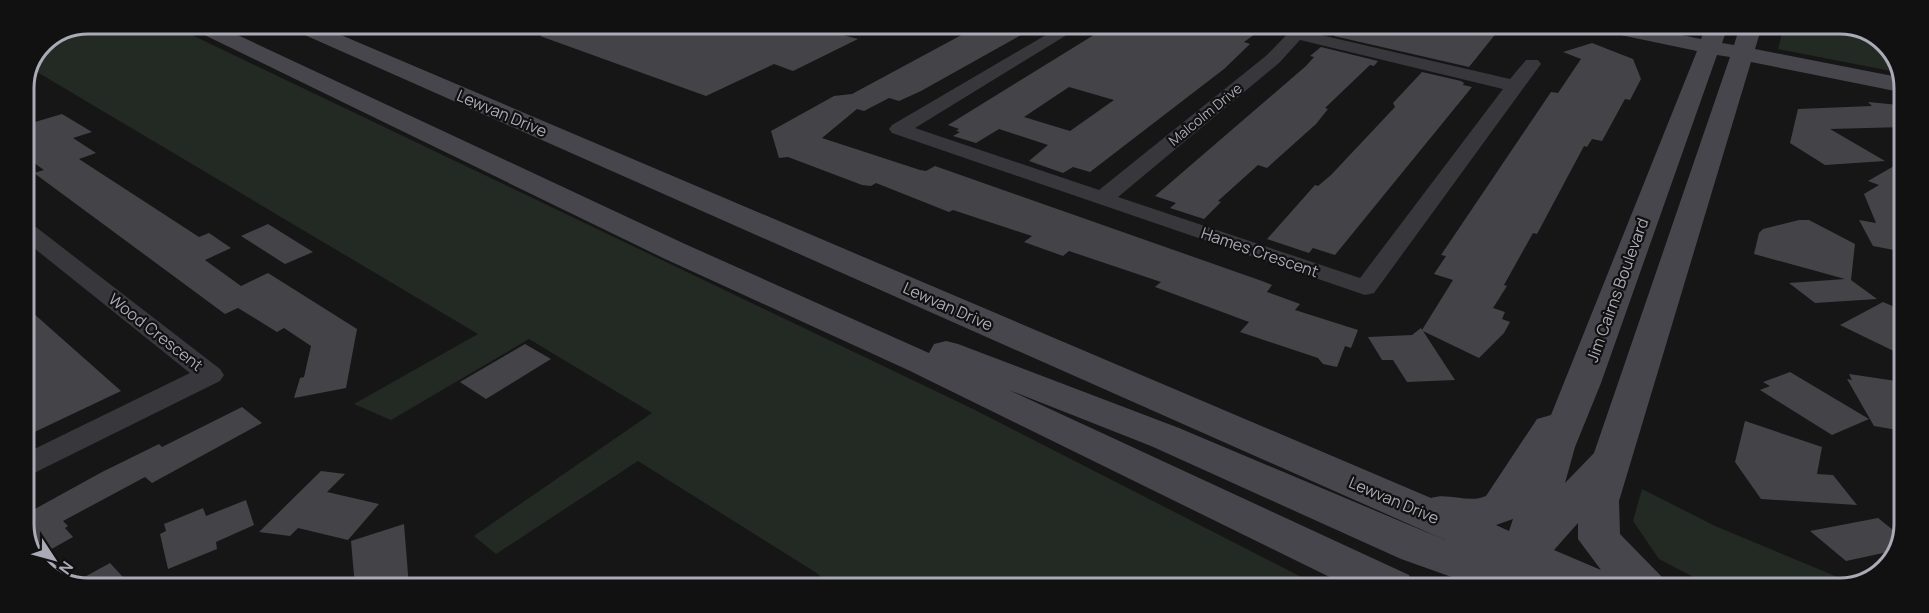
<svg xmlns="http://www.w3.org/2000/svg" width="1929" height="613" font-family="Manrope,sans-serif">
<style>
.green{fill:#232a24}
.building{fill:#444347;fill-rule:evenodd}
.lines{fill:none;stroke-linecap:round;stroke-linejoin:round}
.street{fill:#38373c;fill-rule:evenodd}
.secondary{fill:#46464c;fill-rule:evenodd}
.labels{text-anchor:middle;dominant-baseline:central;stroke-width:4.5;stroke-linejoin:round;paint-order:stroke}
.far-street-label{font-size:14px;fill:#aaabb6;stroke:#111112}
.street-label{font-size:16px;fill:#aaabb6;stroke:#111112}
.rim{fill:none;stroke:#aaabb6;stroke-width:3}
</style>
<rect width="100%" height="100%" fill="#161617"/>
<!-- green -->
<g class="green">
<polygon points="89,24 169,24 973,409 1323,588 836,588 815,572 638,461 496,554 474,536 652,413 529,339 391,420 354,404 478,334 32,69 43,43"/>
<polygon points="1784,26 1857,26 1891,49 1901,73 1778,49"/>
<polygon points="1642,489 1715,526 1854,584 1840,589 1716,589 1659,559 1633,521"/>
</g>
<!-- building -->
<g class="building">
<polygon points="571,25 857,25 839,34 858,39 793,71 774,64 706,96 540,36"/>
<polygon points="980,25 988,27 1039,25 921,91 899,101 889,98 864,111 857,109 822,138 920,170 926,171 935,166 1262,281 1272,285 1267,292 1300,304 1295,310 1358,330 1351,348 1345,346 1337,367 1323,364 1318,358 1240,332 1249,322 1155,287 1161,282 1069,251 1063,256 1024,242 1032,236 953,210 949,212 876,183 871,186 862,185 788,157 779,158 771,131 834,96 852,94"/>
<path d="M1110,25l156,1 -22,16 6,2 -26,25 -134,103 -17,-5 -10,6 -34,-12 19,-16 -49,-16 -23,14 -23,-7 7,-4 -4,-1 3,-2 -11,-4zM1069,87l45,13 -44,31 -46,-14z"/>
<polygon points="1346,26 1502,26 1469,67 1334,36"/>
<polygon points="1592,43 1633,59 1641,79 1630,100 1625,99 1602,141 1592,139 1587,147 1584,146 1537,234 1533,233 1504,285 1507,286 1493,308 1505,312 1502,319 1510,322 1504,333 1479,358 1423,331 1455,380 1407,382 1393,360 1382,360 1368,337 1412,335 1421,328 1422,330 1453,280 1434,274 1446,256 1441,255 1551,92 1558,93 1581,59 1563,52"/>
<polygon points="1321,47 1378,61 1374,66 1370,65 1325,108 1328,109 1316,124 1267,168 1258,165 1218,201 1221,202 1204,219 1170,208 1176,203 1155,196 1306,66 1314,57 1310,56"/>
<polygon points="1422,72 1461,81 1464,83 1463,85 1472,87 1335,255 1313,248 1309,253 1267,239 1315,185 1318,186 1331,175 1395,107 1393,103"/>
<polygon points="1868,102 1899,105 1905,111 1905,127 1830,129 1885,161 1825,165 1790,143 1798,109 1872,106"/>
<polygon points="62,114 92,132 73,138 96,153 79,159 199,237 209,233 231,248 205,260 241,286 268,273 357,329 346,388 294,398 300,378 304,377 311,346 284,328 277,332 238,308 225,314 34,173 44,170 24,156 24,115 35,122"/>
<polygon points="1894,166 1904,169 1904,252 1873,246 1859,220 1876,223 1864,194 1879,185 1868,181"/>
<polygon points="1799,220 1809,220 1855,244 1851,280 1877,299 1815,303 1789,283 1845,279 1754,254 1759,233 1763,229"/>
<polygon points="268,224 313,252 285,264 241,236"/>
<polygon points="1883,302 1904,311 1904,356 1840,325"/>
<polygon points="24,305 121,391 24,437"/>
<polygon points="525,344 551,359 486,399 460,382"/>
<polygon points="1790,372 1869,419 1832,435 1760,390 1770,386 1763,382"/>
<polygon points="1849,374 1903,382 1903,431 1874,426 1847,379 1852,380"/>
<polygon points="242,407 262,423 152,483 145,477 63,521 68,526 65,528 73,537 48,551 41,542 31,547 24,529 24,515 102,472 159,444 162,447"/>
<polygon points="1745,421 1822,447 1817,474 1833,475 1857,505 1761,499 1735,462"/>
<polygon points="321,471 345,474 327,492 379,504 348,540 298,528 290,536 259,532"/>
<polygon points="246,500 254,525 216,542 217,549 168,569 160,534 166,531 164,524 203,508 206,516"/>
<polygon points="1878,518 1903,538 1897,550 1846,561 1810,531"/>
<polygon points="404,524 409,587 355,587 351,541"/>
<polygon points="110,563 132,587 70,585"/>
</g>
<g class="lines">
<!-- street -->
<g class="street">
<path d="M1063,25h20l-168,103 184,62 168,-135 28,-29h17l-4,6 202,47 16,-19h12l3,4 -167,229 -9,2 -473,-162 -3,-4 3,-4zM1300,40l203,49 -143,189 -242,-81 161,-134z"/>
<polygon points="24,222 32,224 220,369 224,375 220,381 24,478 24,454 190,373 24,240"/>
</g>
<!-- secondary -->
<path class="secondary" d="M187,24h27l471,220 244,109 5,-9 12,-3 12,3 221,84 266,112 -1156,-512 -3,-4h29l1116,474c18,-6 37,6 55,-2l51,-77 14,-4 146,-364 -91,-19 -7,-2 -4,-4h43l63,13 5,-13h22l-6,17 12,2 6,-19h22l-7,23 148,29 2,15 -154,-31 -132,439 1,33 41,42 6,13h-160l-2,-11 -13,4 -29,-1 -62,-22 -250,-113 -142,-56 400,185 6,13h-63l-444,-218 -245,-112 -473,-230zM1717,55l13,2 -136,396 -29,30 10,-36 26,-64zM1513,519l-4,12 -13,-6zM1578,523v16l23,31 -47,-20z"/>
</g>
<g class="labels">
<!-- far-street labels -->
<g class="far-street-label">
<text transform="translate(1205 114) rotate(-39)">Malcolm Drive</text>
</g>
<!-- street labels -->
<g class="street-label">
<text transform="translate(502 113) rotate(23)">Lewvan Drive</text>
<text transform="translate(1260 252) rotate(19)">Hames Crescent</text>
<text transform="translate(1617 290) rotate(-70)">Jim Cairns Boulevard</text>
<text transform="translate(948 306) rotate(24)">Lewvan Drive</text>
<text transform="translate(156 332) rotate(38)">Wood Crescent</text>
<text transform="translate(1394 500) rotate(23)">Lewvan Drive</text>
</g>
</g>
<!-- crop -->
<path d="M0 0H1929V613H0ZM88 34H1840A54 54 0 0 1 1894 88V524A54 54 0 0 1 1840 578H88A54 54 0 0 1 34 524V88A54 54 0 0 1 88 34Z" fill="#111112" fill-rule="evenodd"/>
<path class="rim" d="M88 34H1840A54 54 0 0 1 1894 88V524A54 54 0 0 1 1840 578H88A54 54 0 0 1 34 524V88A54 54 0 0 1 88 34Z"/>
<!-- north arrow -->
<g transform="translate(54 559) rotate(126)" stroke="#111112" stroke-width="4.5" paint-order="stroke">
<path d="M0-4.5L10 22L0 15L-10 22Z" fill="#aaabb6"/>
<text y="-9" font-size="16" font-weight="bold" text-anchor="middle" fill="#aaabb6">N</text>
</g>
</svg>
